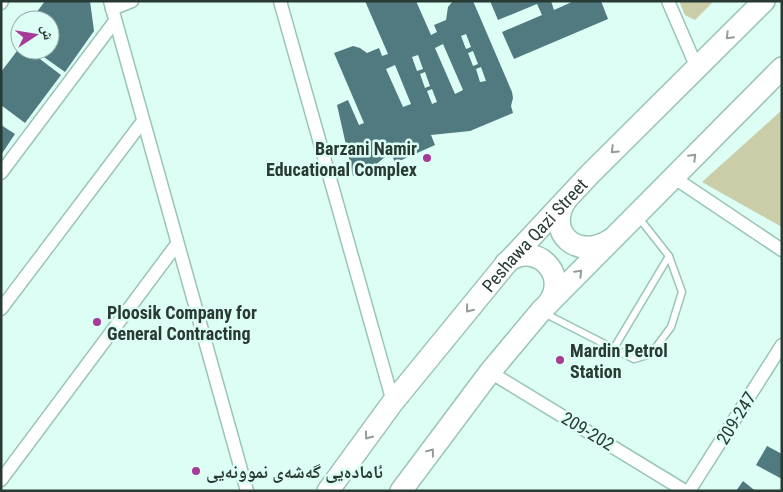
<svg xmlns="http://www.w3.org/2000/svg" width="783" height="492" font-family="'Roboto Condensed','Noto Naskh Arabic',sans-serif">
<style>
.green{fill:#cacda8}
.building{fill:#507a80;fill-rule:evenodd}
.lines{fill:none;stroke-linecap:round;stroke-linejoin:round}
.service-casing{stroke:#9ac4b7;stroke-width:9}
.minor-casing{stroke:#9ac4b7;stroke-width:15}
.trunk-casing{stroke:#9ac4b7;stroke-width:24}
.service{stroke:#fff;stroke-width:6}
.minor{stroke:#fff;stroke-width:12}
.trunk{stroke:#fff;stroke-width:21}
.oneway{stroke:#949c9a}
.poi-dot{fill:#a63999;stroke:#dcfef4;stroke-width:2}
.labels{text-anchor:middle;dominant-baseline:central;stroke-width:5;stroke-linejoin:round;paint-order:stroke}
.poi-label{font-size:18px;font-weight:bold;fill:#293a35;stroke:#dcfef4;text-anchor:start}
.street-label{font-size:18px;fill:#293a35;stroke:#dcfef4}
</style>
<rect width="100%" height="100%" fill="#dcfef4"/>
<!-- green -->
<g class="green">
<polygon points="679,1 714,1 695,20 685,15"/>
<polygon points="782,110 782,227 702,182"/>
</g>
<!-- building -->
<g class="building">
<polygon points="45,1 90,1 94,31 65,72 34,50 50,50 50,20 31,20"/>
<path d="M365,1h51l15,34 6,-3 -3,-7 12,-5 2,-13 5,-6h20l39,91 1,6 -2,8 2,7 -43,18 -39,4 4,10 -40,18 -4,-11 -29,24 -1,-4 -8,4 -16,-71 11,-5 11,25 5,-2 -30,-70 19,-7 7,2 7,5 12,-5 3,8 6,-2zM466,34l5,13 -5,2 -5,-13zM443,44l20,46 -8,4 -20,-46zM473,51l5,13 -5,2 -5,-13zM418,55l5,14 -6,2 -5,-14zM395,65l16,39 -8,3 -17,-38zM481,67l5,14 -6,1 -4,-13zM425,72l5,14 -5,2 -5,-14zM432,89l5,13 -5,2 -5,-13z"/>
<polygon points="490,1 551,1 554,10 574,1 601,1 608,19 514,59 502,32 542,15 537,4 498,20"/>
<polygon points="20,47 20,50 28,50 61,75 25,123 1,105 1,72"/>
<polygon points="1,125 15,134 1,155"/>
<polygon points="767,446 782,454 782,479 756,465"/>
<polygon points="743,481 753,489 757,491 736,491"/>
</g>
<g class="lines">
<!-- service casing -->
<g class="service-casing">
<g id="service">
<polyline points="544,313 634,359 651,354 671,327 682,292 669,256 639,218"/>
<polyline points="614,348 669,256"/>
</g>
</g>
<!-- minor casing -->
<g class="minor-casing">
<g id="minor">
<polyline points="110,1 247,491"/>
<polyline points="280,1 393,402"/>
<polyline points="668,1 697,68"/>
<polyline points="1,3 2,1"/>
<polyline points="112,9 132,1"/>
<polyline points="1,173 115,21"/>
<polyline points="673,177 782,250"/>
<polyline points="1,309 143,121"/>
<polyline points="490,372 685,491"/>
<polyline points="1,480 177,244"/>
<polyline points="689,491 782,345"/>
</g>
</g>
<!-- trunk casing -->
<g class="trunk-casing">
<g id="trunk">
<path d="M566,200c-21,32 11,61 44,40"/>
<path d="M506,263c28,-24 65,11 42,41"/>
<path id="s1" d="M328,491l65,-89 112,-137 85,-91 174,-173"/>
<polyline points="401,491 490,372 541,311 782,68"/>
</g>
</g>
<!-- service -->
<use href="#service" class="service"/>
<!-- minor -->
<use href="#minor" class="minor"/>
<!-- trunk -->
<use href="#trunk" class="trunk"/>
</g>
<!-- one-way arrows -->
<defs><path id="oneway-chevron" d="M-2-3.5L2.5 0L-2 3.5" fill="none" stroke-width="1.6" stroke-linecap="round" stroke-linejoin="round" transform="scale(1.25)"/></defs>
<g class="oneway">
<use href="#oneway-chevron" transform="translate(729 36) rotate(135)"/>
<use href="#oneway-chevron" transform="translate(614 150) rotate(136)"/>
<use href="#oneway-chevron" transform="translate(693 157) rotate(-45)"/>
<use href="#oneway-chevron" transform="translate(579 273) rotate(-45)"/>
<use href="#oneway-chevron" transform="translate(469 309) rotate(129)"/>
<use href="#oneway-chevron" transform="translate(368 436) rotate(126)"/>
<use href="#oneway-chevron" transform="translate(431 452) rotate(-53)"/>
</g>
<!-- markers -->
<g class="poi-dot">
<circle cx="427" cy="158" r="5"/>
<circle cx="97" cy="322" r="5"/>
<circle cx="560" cy="360" r="5"/>
<circle cx="196" cy="471" r="5"/>
</g>
<g class="labels">
<!-- poi labels -->
<g class="poi-label">
<text x="417" y="148" text-anchor="end">Barzani Namir<tspan x="417" dy="21">Educational Complex</tspan></text>
<text x="107" y="312">Ploosik Company for<tspan x="107" dy="21">General Contracting</tspan></text>
<text x="570" y="350">Mardin Petrol<tspan x="570" dy="21">Station</tspan></text>
<text x="206" y="471">ئامادەیی گەشەی نموونەیی</text>
</g>
<!-- street labels -->
<g class="street-label">
<text stroke="none"><textPath href="#s1" startOffset="329">Peshawa Qazi Street</textPath></text>
<text transform="translate(736 418) rotate(-58)">209-247</text>
<text transform="translate(588 431) rotate(31)">209-202</text>
</g>
</g>
<!-- border -->
<rect width="783" height="492" fill="none" stroke="#293a35" stroke-width="5"/>
<!-- north arrow -->
<g transform="translate(35 35) rotate(78)"><circle r="24" fill="#dcfef4" stroke="#94b0a8"/>
<path d="M0-4L9 19L0 12L-9 19Z" fill="#a63999"/>
<text y="-8" font-size="14" font-weight="bold" text-anchor="middle" fill="#293a35">ش</text>
</g>
</svg>
